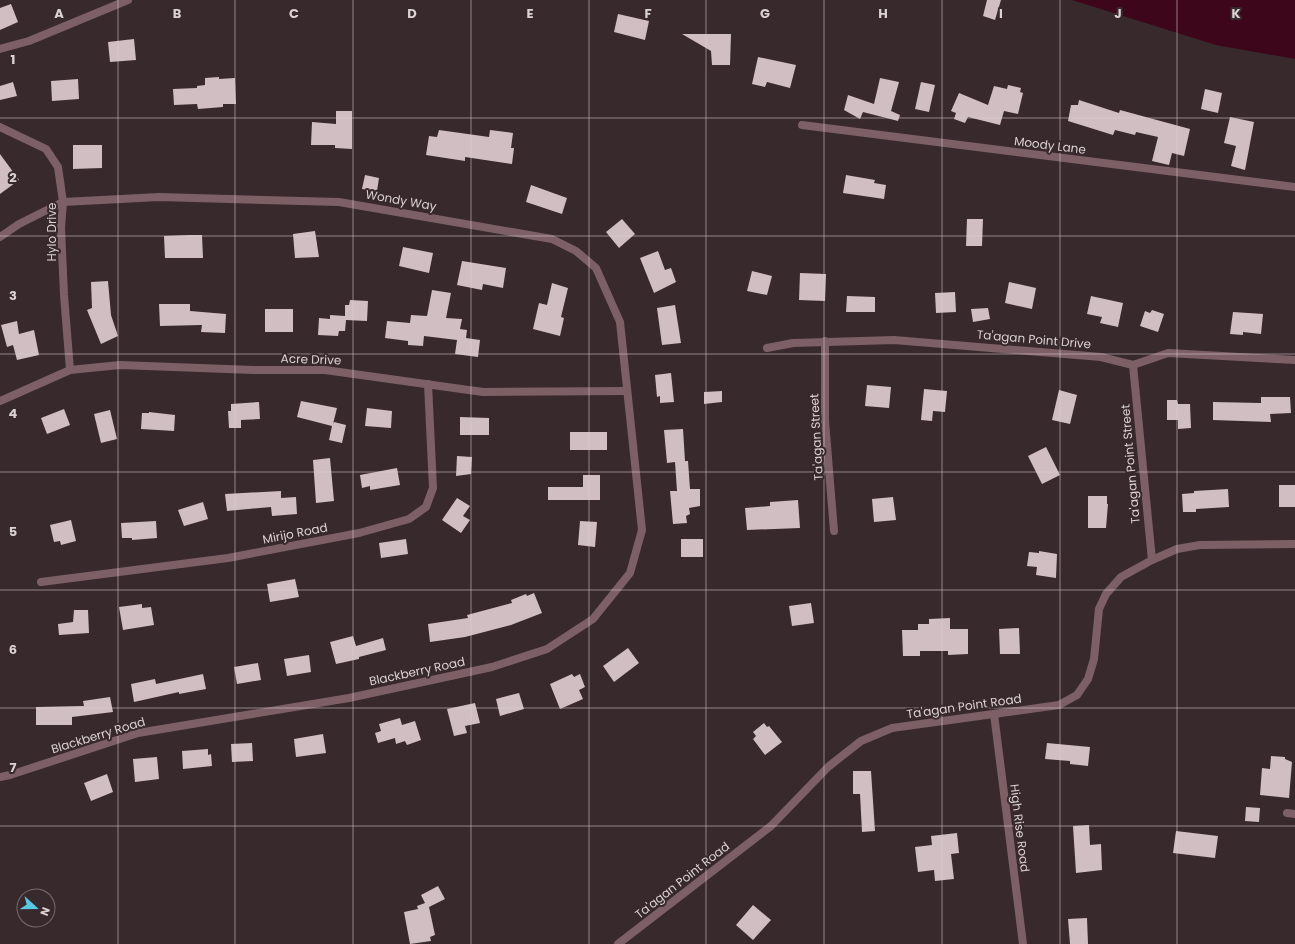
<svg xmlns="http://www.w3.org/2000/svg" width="1295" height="944" font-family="Poppins,sans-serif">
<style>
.water{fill:#3d061a}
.building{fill:#d1bec2}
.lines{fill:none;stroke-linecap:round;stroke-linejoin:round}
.street{stroke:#7d6066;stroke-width:8}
.grid{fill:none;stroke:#dbd2d3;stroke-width:1;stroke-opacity:0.55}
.labels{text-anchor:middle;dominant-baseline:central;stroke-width:4;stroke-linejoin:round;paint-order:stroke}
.street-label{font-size:12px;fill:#dbd2d3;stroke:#38292c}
.grid-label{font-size:13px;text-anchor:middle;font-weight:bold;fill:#dbd2d3;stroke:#38292c;stroke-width:4;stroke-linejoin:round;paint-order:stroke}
</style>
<rect width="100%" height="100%" fill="#38292c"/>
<!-- water -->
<polygon class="water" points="1072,0 1295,0 1295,59 1216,45"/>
<!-- building -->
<g class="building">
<polygon points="987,0 1001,0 995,20 983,16"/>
<polygon points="11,4 18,22 0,30 0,8"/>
<polygon points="618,14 649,21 645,40 614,32"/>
<polygon points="682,34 731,34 730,65 712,65 711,51"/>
<polygon points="134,39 136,60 110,62 108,42"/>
<polygon points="758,57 796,65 790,88 767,82 765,87 752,84"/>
<polygon points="219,77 219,79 235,78 236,104 223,104 223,107 198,109 197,104 174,105 173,89 197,88 197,86 205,85 205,78"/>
<polygon points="880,78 899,82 891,111 900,115 898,121 863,112 860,119 844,110 848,95 874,104"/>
<polygon points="78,79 79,99 52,101 51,81"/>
<polygon points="13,82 17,96 0,100 0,86"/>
<polygon points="921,82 935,85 929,112 915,109"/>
<polygon points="1008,85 1021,88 1020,92 1023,93 1018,114 1004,111 1000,125 968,117 965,123 954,119 956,113 951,111 959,93 988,105 994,86 1007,89"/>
<polygon points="1205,89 1222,93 1218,113 1201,109"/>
<polygon points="1079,100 1119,113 1120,110 1190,129 1184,156 1172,153 1169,165 1152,161 1158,137 1136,132 1135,135 1115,130 1113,135 1068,121 1071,105 1078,105"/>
<polygon points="336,111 352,111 352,149 335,148 335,145 311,145 312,122 336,124"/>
<polygon points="1230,117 1254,122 1245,170 1231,166 1236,146 1224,143"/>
<polygon points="439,130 489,137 490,130 513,133 511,148 514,148 512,164 465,157 465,161 426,155 429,136 437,137"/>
<polygon points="73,145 102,145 102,168 73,169"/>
<polygon points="0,154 19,180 0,194"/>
<polygon points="365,175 379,178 377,191 362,189"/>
<polygon points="846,175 875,180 874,183 886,185 884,199 843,193"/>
<polygon points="531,185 567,198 562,214 526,202"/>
<polygon points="622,219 635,234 619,248 606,232"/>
<polygon points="967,219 983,219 982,246 966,246"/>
<polygon points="315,231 319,257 295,258 293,234"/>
<polygon points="189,235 202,235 203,258 165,258 164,236"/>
<polygon points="403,247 433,253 429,273 399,266"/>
<polygon points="658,251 665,270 671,268 676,282 654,293 640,258"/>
<polygon points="462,261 506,268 503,288 483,284 482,290 457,285"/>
<polygon points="752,271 772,276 767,295 747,291"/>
<polygon points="800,273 826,274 825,301 799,300"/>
<polygon points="108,281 111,315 118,336 101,344 87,310 92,308 91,282"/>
<polygon points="1009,282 1036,288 1032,309 1005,303"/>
<polygon points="552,283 568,288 561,317 564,318 560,336 533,329 539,303 547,305"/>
<polygon points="432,290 451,293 446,318 462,319 460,329 467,330 466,338 480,340 478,357 455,354 457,340 424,336 423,346 408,345 408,341 385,338 387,321 410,323 411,315 427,316"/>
<polygon points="955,292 956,312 936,313 935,293"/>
<polygon points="847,296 875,297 875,312 846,312"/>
<polygon points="1091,296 1123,303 1118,327 1100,323 1102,317 1087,314"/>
<polygon points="350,300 368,301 367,321 346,320 345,331 339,331 338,336 318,335 319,318 330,319 330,315 345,316 345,305 349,305"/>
<polygon points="159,304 190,304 190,311 226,314 225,333 201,332 202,325 160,326"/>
<polygon points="675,305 681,343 662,345 657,308"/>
<polygon points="988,308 990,319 973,322 971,309"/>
<rect x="265" y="309" width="28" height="23"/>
<polygon points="1152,310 1164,314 1158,332 1140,326 1145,311 1150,313"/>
<polygon points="1233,312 1263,314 1261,334 1243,332 1243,335 1230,334"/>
<polygon points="17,321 19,334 34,330 39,355 17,360 13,345 7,347 1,325"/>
<polygon points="671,373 674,402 660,403 660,396 657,397 655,375"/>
<polygon points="867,385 891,387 889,408 865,406"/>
<polygon points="924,389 947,391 945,412 933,411 932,421 921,420"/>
<polygon points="1059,390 1077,395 1070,424 1052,420"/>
<polygon points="722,391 722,402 704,404 704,392"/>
<polygon points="1261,397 1290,397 1291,413 1270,414 1271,422 1213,420 1213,402 1261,403"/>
<polygon points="1167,400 1177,400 1178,404 1190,404 1191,428 1178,429 1178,420 1167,420"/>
<polygon points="301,401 337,408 333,424 334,422 346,425 342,443 329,440 332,426 297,417"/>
<polygon points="259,402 260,419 241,420 241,428 229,428 228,411 231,411 231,404"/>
<polygon points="367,408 392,411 391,428 365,426"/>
<polygon points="64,409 70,425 47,434 41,418"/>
<polygon points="110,410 117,439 101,443 94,414"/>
<polygon points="149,412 175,415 174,431 141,429 142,413 149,413"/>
<polygon points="460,417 489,418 489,435 460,435"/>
<polygon points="683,429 685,461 688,461 690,489 700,489 700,506 689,508 690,514 686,516 687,523 673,524 670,491 677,491 675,462 667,463 664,430"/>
<rect x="570" y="432" width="37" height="18"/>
<polygon points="1046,447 1060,475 1042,484 1028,456"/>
<polygon points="457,456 472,457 471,474 456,476"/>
<polygon points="330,458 334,501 316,503 313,460"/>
<polygon points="397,468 400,485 370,490 370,486 362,488 360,475"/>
<polygon points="583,475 600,475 600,500 548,500 548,487 583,487"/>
<rect x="1279" y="485" width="16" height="22"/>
<polygon points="1228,489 1229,507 1196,509 1196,512 1183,512 1182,494 1194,493 1194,491"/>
<polygon points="281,491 281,498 296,497 297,514 272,516 271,507 227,511 225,494"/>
<polygon points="1088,496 1107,496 1107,504 1108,504 1106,528 1088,528"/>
<polygon points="893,497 896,520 874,522 872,499"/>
<polygon points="457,498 470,506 463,516 470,520 461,533 442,520"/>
<polygon points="798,500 800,528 747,530 745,508 770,506 770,502"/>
<polygon points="203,502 208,519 184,526 178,510"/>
<polygon points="71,520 76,541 61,545 60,541 54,542 50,525"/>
<polygon points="156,521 157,538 132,540 132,538 122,538 121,523"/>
<polygon points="580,521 597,522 595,547 578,545"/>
<polygon points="406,539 408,554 381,558 379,543"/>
<rect x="681" y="539" width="22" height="18"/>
<polygon points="1039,551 1057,554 1056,578 1036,575 1037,567 1027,566 1029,552 1039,553"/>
<polygon points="295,579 299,597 270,602 267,584"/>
<polygon points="534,593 542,613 511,625 465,637 430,642 428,624 468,618 467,615 512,603 511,600 526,594 527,596"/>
<polygon points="811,603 814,623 792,626 789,606"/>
<polygon points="142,604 142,608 151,607 154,625 123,630 119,607"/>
<polygon points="74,610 88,610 89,633 59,635 58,624 73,622"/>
<polygon points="950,618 950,629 968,629 968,654 948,655 948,651 920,651 920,656 903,656 902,630 918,630 918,624 929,624 929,619"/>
<polygon points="1019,628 1020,654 1000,654 999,629"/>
<polygon points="353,636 356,646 383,638 386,650 359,657 359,659 336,664 330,642"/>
<polygon points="628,648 639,663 614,682 603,666"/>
<polygon points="309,655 311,672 287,676 284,659"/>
<polygon points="258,663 261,680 237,684 234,667"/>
<polygon points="203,674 206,689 179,694 179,692 134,702 131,684 155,679 156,684"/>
<polygon points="572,674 574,677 580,674 585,687 579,690 583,699 560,709 550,684"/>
<polygon points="519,693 524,709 500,716 496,699"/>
<polygon points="110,697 113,712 72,717 72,725 36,725 36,707 84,706 83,701"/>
<polygon points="475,703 480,723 465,726 467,733 454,736 447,709"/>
<polygon points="400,718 402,725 415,721 421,740 407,745 405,741 396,744 395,738 378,743 375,733 381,731 379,724"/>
<polygon points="764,723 767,727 769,726 782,742 765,755 753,739 756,736 753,732"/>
<polygon points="323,734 326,753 296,757 294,739"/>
<polygon points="252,743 253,761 232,762 231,744"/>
<polygon points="1047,743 1090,747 1088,766 1070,764 1070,761 1045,759"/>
<polygon points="208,749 208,755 211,754 212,766 183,769 182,751"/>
<polygon points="1271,756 1285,757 1285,759 1292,762 1289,798 1260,795 1262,768 1270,769"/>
<polygon points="157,757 159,779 135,782 133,759"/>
<polygon points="853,771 871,771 875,831 862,832 860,794 853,794"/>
<polygon points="107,774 113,792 91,801 84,783"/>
<polygon points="1246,807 1260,808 1259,822 1245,821"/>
<polygon points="1089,825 1090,845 1101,844 1102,870 1076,873 1073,826"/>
<polygon points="1176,831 1218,836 1215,858 1173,853"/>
<polygon points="957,833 959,853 951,854 954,879 935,881 934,870 918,872 915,847 932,845 931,836"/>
<polygon points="438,886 445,899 429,907 435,935 430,937 431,941 410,944 404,912 418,909 417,906 425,903 421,895"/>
<polygon points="753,905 771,920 753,940 736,925"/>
<polygon points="1087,918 1088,944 1070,944 1068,919"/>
</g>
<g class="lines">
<!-- street -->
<g class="street">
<polyline points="0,49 29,41 128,0"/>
<polyline points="802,125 1295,187"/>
<polyline points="0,127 46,149 58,167 63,202 61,228 64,295 70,370"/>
<polyline points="0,237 19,224 63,202 159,197 339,202 552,239 576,251 596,268 620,322 642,530 630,573 593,619 547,649 492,667 349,698 138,733 10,775 0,777"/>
<polyline points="825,341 825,421 834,531"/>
<polyline points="767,348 793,343 894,340 1101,357 1133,365 1168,353 1295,360"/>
<polyline points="1133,365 1152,560"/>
<polyline points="0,401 70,370 120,365 253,370 325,370 483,392 626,391"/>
<polyline points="41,582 228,558 359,533 409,519 426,507 433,488 428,384"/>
<polyline points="994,714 1023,944"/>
<polyline points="1287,813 1295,814"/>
<polyline points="618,944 771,826 828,767 861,741 892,728 1059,705 1077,695 1088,679 1094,659 1099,609 1106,594 1121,577 1152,560 1177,549 1200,545 1295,544"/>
</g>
</g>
<!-- grid -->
<path class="grid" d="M118,0v944M235,0v944M353,0v944M471,0v944M589,0v944M706,0v944M824,0v944M942,0v944M1060,0v944M1177,0v944M0,118h1295M0,236h1295M0,354h1295M0,472h1295M0,590h1295M0,708h1295M0,826h1295"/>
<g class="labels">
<!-- street labels -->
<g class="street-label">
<text transform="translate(1050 145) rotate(7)">Moody Lane</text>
<text transform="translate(401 200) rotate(10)">Wondy Way</text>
<text transform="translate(51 232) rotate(-90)">Hylo Drive</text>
<text transform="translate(1034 339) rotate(5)">Ta'agan Point Drive</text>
<text transform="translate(311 359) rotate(2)">Acre Drive</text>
<text transform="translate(816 437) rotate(-93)">Ta'agan Street</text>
<text transform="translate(1130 464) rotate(-95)">Ta'agan Point Street</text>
<text transform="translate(295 533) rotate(-11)">Mirijo Road</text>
<text transform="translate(417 671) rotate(-12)">Blackberry Road</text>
<text transform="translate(964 706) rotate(-8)">Ta'agan Point Road</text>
<text transform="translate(98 735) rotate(-17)">Blackberry Road</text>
<text transform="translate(1020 828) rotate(83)">High Rise Road</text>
<text transform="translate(682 880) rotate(-38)">Ta'agan Point Road</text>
</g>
</g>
<g class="grid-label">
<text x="59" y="18">A</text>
<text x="177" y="18">B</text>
<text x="294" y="18">C</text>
<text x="412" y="18">D</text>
<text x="530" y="18">E</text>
<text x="648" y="18">F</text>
<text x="765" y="18">G</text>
<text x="883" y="18">H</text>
<text x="1001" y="18">I</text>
<text x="1118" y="18">J</text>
<text x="1236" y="18">K</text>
<text x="13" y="64">1</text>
<text x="13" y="182">2</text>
<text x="13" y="300">3</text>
<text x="13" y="418">4</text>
<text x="13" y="536">5</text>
<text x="13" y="654">6</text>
<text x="13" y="772">7</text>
</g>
<!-- north arrow -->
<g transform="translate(36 908) rotate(111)"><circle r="19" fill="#38292c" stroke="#796d6f"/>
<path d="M0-3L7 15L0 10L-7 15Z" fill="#57c9e2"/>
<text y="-6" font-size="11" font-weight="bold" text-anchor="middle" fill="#dbd2d3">N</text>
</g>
</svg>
